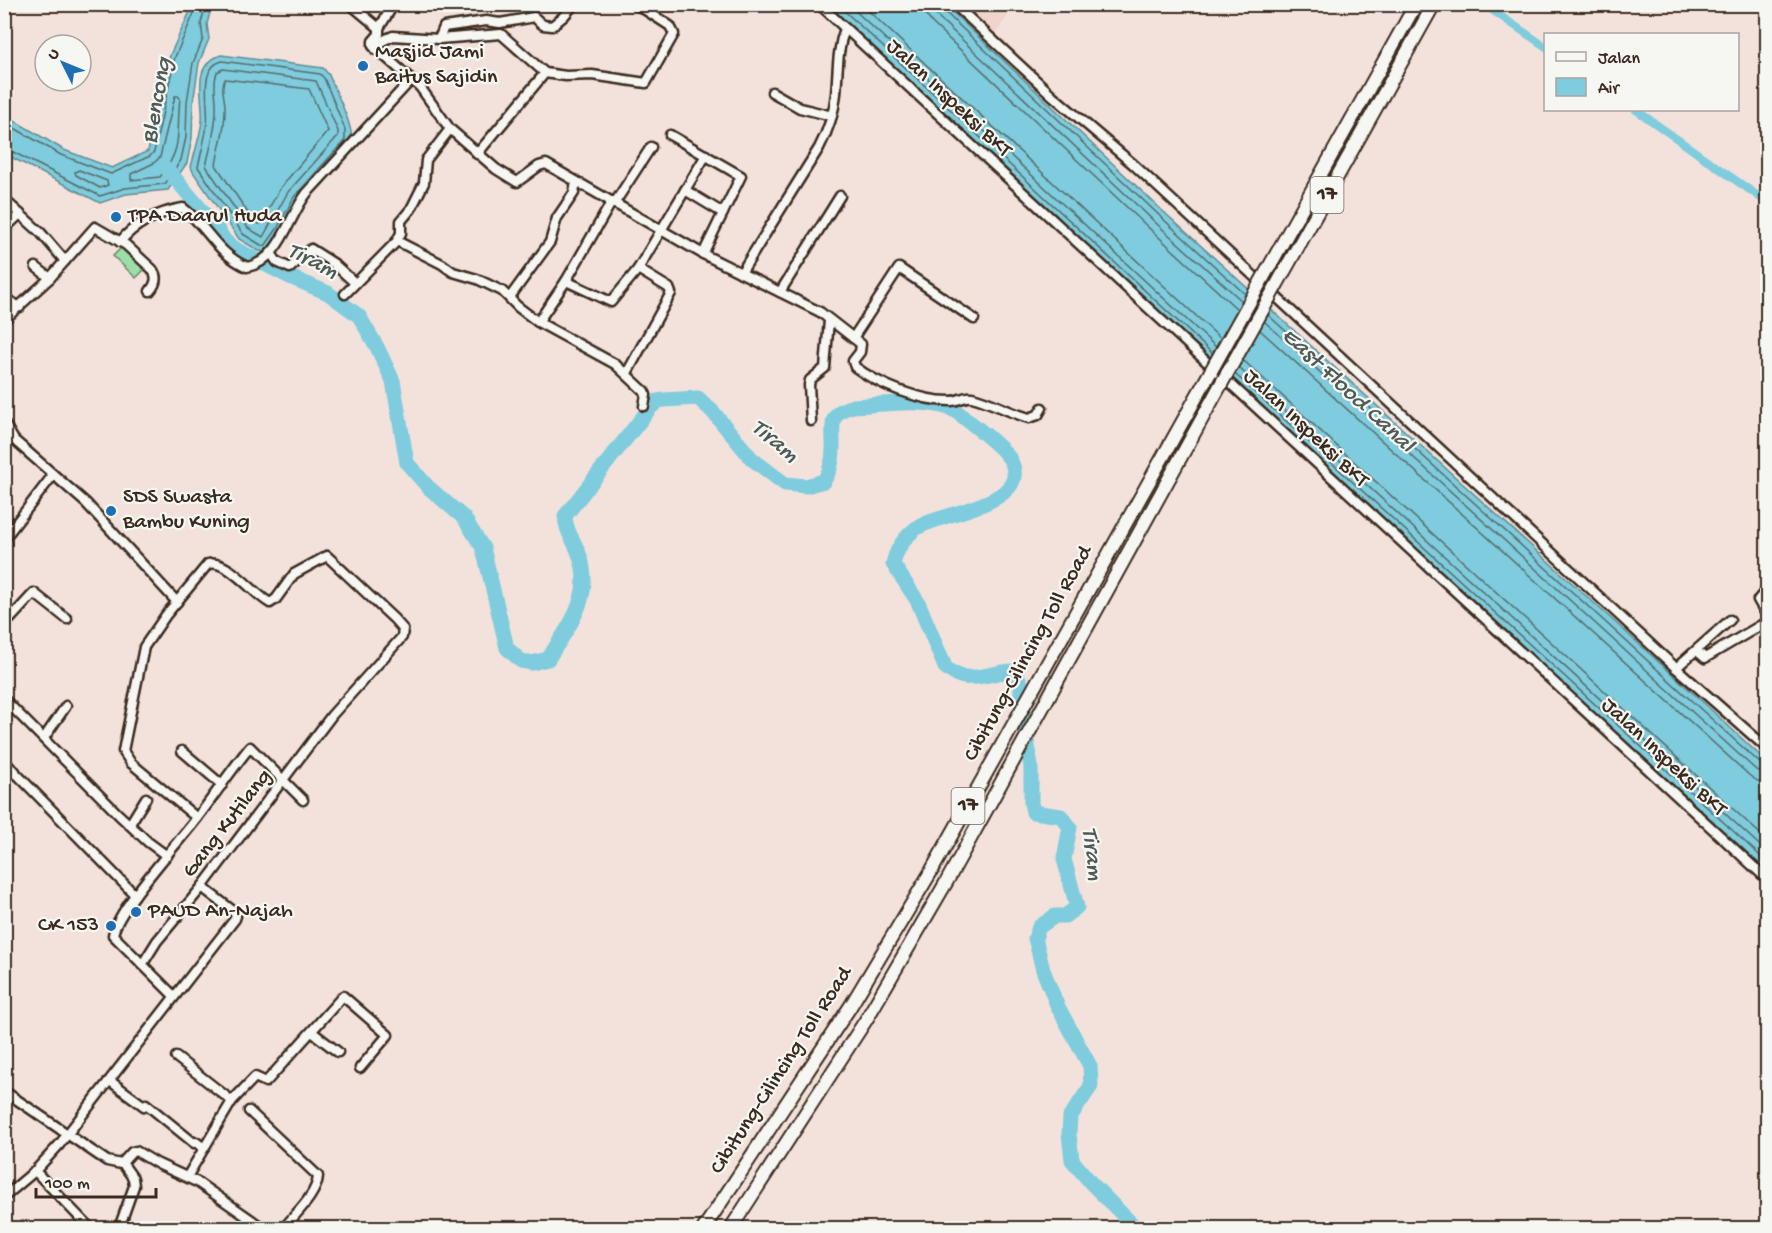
<svg xmlns="http://www.w3.org/2000/svg" width="1772" height="1233" font-family="'Gochi Hand',sans-serif">
<style>
.built{fill:#f1d4cc}
.green{fill:#9ddea8;stroke:#6c8463;stroke-width:1.5}
.water{fill:#7eccdd;stroke:#638b91;stroke-width:1.5}
.lines{fill:none;stroke-linecap:round;stroke-linejoin:round}
.shore{stroke:#566b6a;stroke-width:1.5}
.canal{stroke:#7eccdd;stroke-width:8}
.river{stroke:#7eccdd;stroke-width:15}
.minor-casing{stroke:#3b2a1e;stroke-width:13}
.highway-casing{stroke:#3b2a1e;stroke-width:16}
.minor{stroke:#f6f6f2;stroke-width:8}
.highway{stroke:#f6f6f2;stroke-width:12}
.highway-bridge-casing{stroke:#3b2a1e;stroke-width:16;stroke-linecap:butt}
.highway-bridge{stroke:#f6f6f2;stroke-width:12}
.poi-dot{fill:#1f6fb2;stroke:#f6f6f2;stroke-width:2}
.labels{text-anchor:middle;dominant-baseline:central;stroke-width:4.5;stroke-linejoin:round;paint-order:stroke}
.shield{fill:#f6f6f2;stroke:#73675e;stroke-width:1.5}
.shield-label{font-size:21px;font-weight:bold;fill:#3b2a1e}
.poi-label{font-size:22px;fill:#3b2a1e;stroke:#f6f6f2;text-anchor:start}
.street-label{font-size:22px;fill:#3b2a1e;stroke:#f6f6f2}
.water-label{font-size:24px;font-style:italic;fill:#4f5b57;stroke:#f6f6f2}
</style>
<rect width="100%" height="100%" fill="#f3e2dc"/>
<filter id="ink" filterUnits="userSpaceOnUse"><feTurbulence type="fractalNoise" baseFrequency=".0167" numOctaves="2"/><feDisplacementMap in="SourceGraphic" scale="12" xChannelSelector="R" yChannelSelector="G"/><feConvolveMatrix kernelMatrix="1 2 1 2 8 2 1 2 1" color-interpolation-filters="sRGB"/></filter>
<g filter="url(#ink)">
<!-- built -->
<polygon class="built" points="946,5 1015,5 989,44"/>
<!-- green -->
<polygon class="green" points="122,247 145,269 136,278 113,256"/>
<!-- water -->
<g class="water">
<polygon points="193,5 212,5 207,24 209,39 199,63 193,103 192,138 187,163 168,190 126,194 100,203 5,154 5,115 64,150 112,168 148,151 170,55"/>
<polygon points="828,5 945,5 1166,214 1705,704 1767,762 1767,871 1010,176"/>
<path d="M221,55l102,13 6,7c5,13 26,54 22,65 -2,6 -8,10 -12,15l-72,97 -8,-1 -20,-12 -46,-67 -2,-5c4,-16 9,-31 11,-46 2,-25 -12,-55 19,-66z"/>
</g>
<g class="lines">
<!-- shore -->
<g class="shore">
<polyline points="837,4 1212,353"/>
<polyline points="848,4 1216,347"/>
<polyline points="861,4 1221,339"/>
<polyline points="925,4 926,15 932,23 1151,230 1237,309"/>
<polyline points="934,4 935,11 938,17 1157,224 1242,301"/>
<polyline points="941,4 944,11 1162,218 1245,294"/>
<path d="M222,61l98,13 4,4 21,51v11l-51,57 -17,32 -12,17 -4,-1 -18,-11 -45,-67c3,-14 7,-28 9,-42 3,-20 -10,-57 15,-64z"/>
<path d="M223,69l93,12 22,50v5l-50,56 -25,45 -15,-9 -42,-62c4,-18 10,-37 10,-56 1,-14 -4,-24 1,-38z"/>
<path d="M225,79l84,10 19,42 -47,56 -21,37 -6,-2 -38,-57c3,-19 10,-38 9,-58 0,-10 -5,-18 0,-28z"/>
<path d="M175,96h3l2,2c-4,34 4,50 -20,79l-29,3v-6l23,-11 6,-6z"/>
<polyline points="4,122 61,155 111,174 150,156 154,152 175,57 198,4"/>
<polyline points="4,149 9,150 100,196 125,188 165,184 181,160 186,137 187,102 193,63 203,39 201,23 206,4"/>
<polygon points="79,170 107,181 108,185 100,188 76,175 75,172"/>
<polyline points="1268,315 1761,764 1768,766"/>
<polyline points="1265,322 1756,770 1768,774"/>
<polyline points="1260,330 1750,776 1759,782 1768,783"/>
<polyline points="1243,360 1768,841"/>
<polyline points="1239,368 1768,853"/>
<polyline points="1235,374 1768,863"/>
</g>
<!-- canal -->
<g class="canal">
<polyline points="1483,4 1546,47"/>
<polyline points="1636,110 1768,203"/>
</g>
<!-- river -->
<path class="river" d="M168,170l47,56 10,15 14,10 51,26 38,16 31,23 18,31 16,34 14,82 21,24 36,31 19,30 24,100 14,13 11,2 16,-4c22,-35 48,-65 30,-108 -6,-14 -12,-20 -13,-35l85,-108 8,-7 6,-1 34,-2 15,14 39,47 33,25 21,2 18,-5c6,-10 9,-20 9,-32 1,-22 -7,-36 20,-43 31,-1 76,-9 103,5 14,12 47,35 55,50 22,45 -75,51 -97,69 -12,10 -18,20 -21,34l25,38 27,65c20,20 43,5 68,4l4,4 4,8v14l10,70v36l2,9 28,4 9,11 -6,32 13,48 -12,9h-10l-16,11 -4,11 8,32 14,35 33,61 1,20 -21,31 -1,17 3,26 19,23 45,45"/>
<!-- minor casing -->
<g class="minor-casing">
<g id="minor">
<polyline points="350,4 379,28"/>
<path d="M394,4l-15,24v6l-6,7v5l47,41 30,42 46,40 21,13 22,-16 7,-2 157,90 117,58 41,32 -1,8 -7,9 2,6c24,18 65,34 95,34 8,1 14,-6 22,-4 20,5 38,16 57,21l9,-3 4,-7"/>
<polyline points="819,4 1768,880"/>
<polyline points="954,4 1053,96 1133,164 1676,668 1768,749"/>
<polyline points="439,39 444,27 486,21 500,23 534,17 543,25 552,26 564,16 574,4"/>
<polyline points="376,50 382,41 393,36 439,39 501,34 545,73 566,76 592,75 646,83 674,34 670,26 636,4"/>
<polyline points="772,92 800,108 832,116"/>
<polyline points="670,135 741,176 703,254"/>
<polyline points="477,154 545,73"/>
<polyline points="685,190 723,213"/>
<polyline points="8,203 41,233 65,261"/>
<polyline points="614,204 651,147"/>
<polyline points="4,229 20,214"/>
<polyline points="397,241 442,264 453,272 477,279 502,291 518,307 538,322 615,364 644,391 646,395 644,406"/>
<path d="M120,242c15,-19 39,-30 63,-34 25,19 33,45 64,59 34,-7 41,-50 60,-74l104,-113"/>
<polyline points="271,253 277,262 290,268 311,249 333,263 355,283"/>
<polyline points="36,267 50,278"/>
<path d="M741,273l78,-125c9,-17 15,-35 17,-54 2,-23 1,-44 9,-66"/>
<polyline points="566,281 611,203"/>
<polyline points="780,292 840,196"/>
<polyline points="345,294 397,241 401,233 401,221 411,209 424,183 426,160 450,129"/>
<polyline points="510,297 550,242 557,218 574,193 576,182"/>
<polyline points="4,298 20,307"/>
<path d="M4,320l46,-42 45,-51 31,18 26,24c6,8 4,15 -2,22"/>
<polyline points="538,322 566,281 611,302 638,269"/>
<polyline points="853,338 899,268 974,319"/>
<polyline points="627,373 671,293 669,288 638,269 706,155"/>
<polyline points="811,421 809,385 810,380 825,368 829,320"/>
<polyline points="4,423 14,440 86,503 177,602"/>
<polyline points="4,539 53,475"/>
<polyline points="1768,588 1758,600 1768,617"/>
<polyline points="4,619 10,619 34,593 67,619"/>
<polyline points="1697,651 1705,658 1768,621"/>
<polyline points="1676,668 1730,620"/>
<polyline points="4,699 119,815 148,842 167,856"/>
<polyline points="44,738 66,706"/>
<polyline points="182,751 222,785"/>
<polyline points="4,761 135,895"/>
<polyline points="4,782 15,771"/>
<polyline points="130,824 146,798"/>
<path d="M142,965l15,-24 45,-54 130,-172 70,-78 1,-8 -9,-10 -67,-63 -33,18 -18,25 -6,4c-18,-10 -42,-44 -62,-39l-42,51 -22,32 -21,104 8,12 66,55"/>
<path d="M174,996l-61,-61c4,-26 66,-93 84,-117 18,-23 34,-48 53,-71l53,53"/>
<polyline points="312,1032 338,1052"/>
<polyline points="176,1057 232,1101 187,1177"/>
<polyline points="110,1081 144,1106 146,1104 194,1143 196,1142 204,1148"/>
<polyline points="4,1091 107,1161 121,1164 132,1152 136,1151 158,1164 197,1182 263,1228"/>
<polyline points="232,1101 255,1077 266,1082 343,996 388,1035 360,1068"/>
<path d="M249,1111l69,65c-1,19 -23,38 -34,52"/>
<polyline points="35,1171 90,1228"/>
<polyline points="4,1197 35,1171 59,1145 235,919 236,916 233,911 202,887"/>
<polyline points="119,1228 134,1186 133,1178 123,1164"/>
</g>
</g>
<!-- highway casing -->
<g class="highway-casing">
<g id="highway">
<polyline points="704,1228 850,1007 932,870 1211,371"/>
<polyline points="731,1228 866,1020 947,881 1220,386"/>
</g>
</g>
<!-- minor -->
<use href="#minor" class="minor"/>
<!-- highway -->
<use href="#highway" class="highway"/>
<!-- highway-bridge casing -->
<g class="highway-bridge-casing">
<g id="highway-bridge">
<polyline points="1211,371 1416,4"/>
<polyline points="1220,386 1434,4"/>
</g>
</g>
<!-- highway-bridge -->
<use href="#highway-bridge" class="highway-bridge"/>
</g>
</g>
<!-- markers -->
<g class="poi-dot">
<circle cx="363" cy="66" r="6"/>
<circle cx="116" cy="217" r="6"/>
<circle cx="111" cy="511" r="6"/>
<circle cx="136" cy="912" r="6"/>
<circle cx="111" cy="926" r="6"/>
</g>
<g class="labels">
<!-- shield labels -->
<g class="shield">
<rect x="1310.5" y="177" width="33" height="36" rx="4.5"/>
<rect x="951.5" y="788" width="33" height="36" rx="4.5"/>
</g>
<g class="shield-label">
<text x="1327" y="195">17</text>
<text x="968" y="806">17</text>
</g>
<!-- poi labels -->
<g class="poi-label">
<text x="375" y="53">Masjid Jami<tspan x="375" dy="25">Baitus Sajidin</tspan></text>
<text x="128" y="217">TPA Daarul Huda</text>
<text x="123" y="498">SDS Swasta<tspan x="123" dy="25">Bambu Kuning</tspan></text>
<text x="148" y="912">PAUD An-Najah</text>
<text x="99" y="926" text-anchor="end">CK 153</text>
</g>
<!-- street labels -->
<g class="street-label">
<text transform="translate(948 99) rotate(43)">Jalan Inspeksi BKT</text>
<text transform="translate(1305 429) rotate(43)">Jalan Inspeksi BKT</text>
<text transform="translate(1029 654) rotate(-61)">Cibitung-Cilincing Toll Road</text>
<text transform="translate(1663 758) rotate(43)">Jalan Inspeksi BKT</text>
<text transform="translate(228 824) rotate(-52)">Gang Kutilang</text>
<text transform="translate(782 1071) rotate(-57)">Cibitung-Cilincing Toll Road</text>
</g>
<!-- water labels -->
<g class="water-label">
<text transform="translate(158 101) rotate(-80)">Blencong</text>
<text transform="translate(312 262) rotate(27)">Tiram</text>
<text transform="translate(1347 391) rotate(43)">East Flood Canal</text>
<text transform="translate(774 442) rotate(40)">Tiram</text>
<text transform="translate(1091 854) rotate(83)">Tiram</text>
</g>
</g>
<!-- margin -->
<rect width="1772" height="1233" fill="none" stroke="#f6f6f2" stroke-width="24"/>
<rect x="12" y="12" width="1748" height="1209" fill="none" stroke="#3b2a1e" stroke-width="2" filter="url(#ink)"/>
<!-- legend -->
<rect x="1544" y="33" width="195" height="78" fill="#f6f6f2" stroke="#aba49d" stroke-width="1.5"/>
<rect x="1556" y="52" width="30" height="9" fill="#f6f6f2" stroke="#aba49d" stroke-width="1.5"/>
<text x="1598" y="63" font-size="18" fill="#3b2a1e">Jalan</text>
<rect x="1556" y="78" width="30" height="18" fill="#7eccdd" stroke="#aba49d" stroke-width="1.5"/>
<text x="1598" y="93" font-size="18" fill="#3b2a1e">Air</text>
<!-- north arrow -->
<g transform="translate(63 63) rotate(313)"><circle r="28" fill="#f6f6f2" stroke="#aba49d" stroke-width="1.5"/>
<path d="M0-4.5L10 22L0 15L-10 22Z" fill="#1f6fb2"/>
<text y="-9" font-size="16" font-weight="bold" text-anchor="middle" fill="#3b2a1e">U</text>
</g>
<!-- scale -->
<path d="M36 1188v9h120v-9" fill="none" stroke="#3b2a1e" stroke-width="3"/>
<text x="45" y="1188" font-size="18" fill="#3b2a1e" stroke="#f6f6f2" stroke-width="4.5" paint-order="stroke">100 m</text>
</svg>
